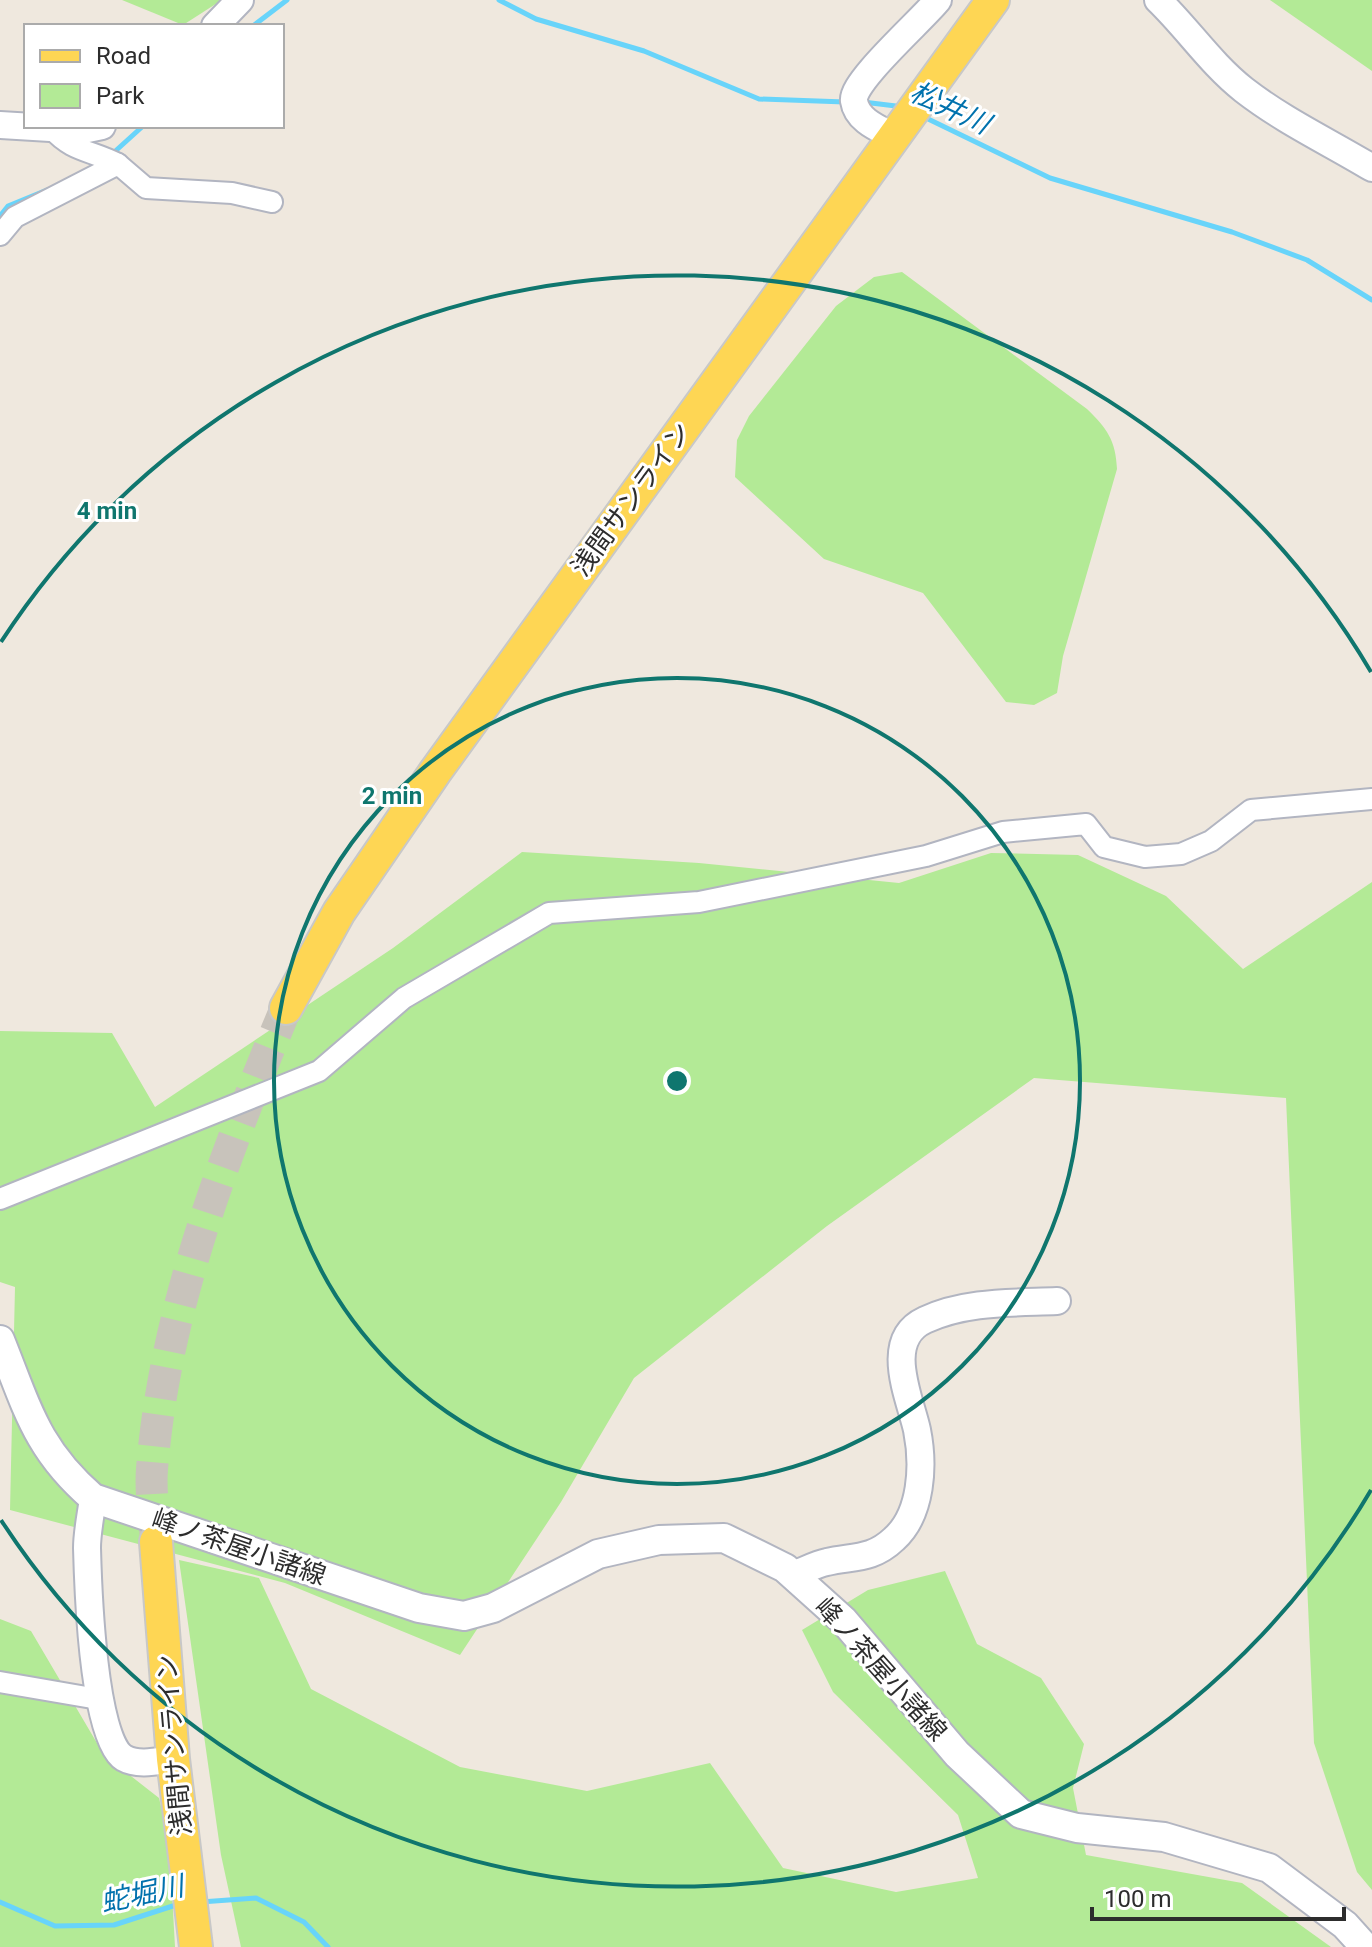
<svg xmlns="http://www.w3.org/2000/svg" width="1372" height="1947" font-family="Roboto,'Noto Sans JP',sans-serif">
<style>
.green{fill:#b3ea96}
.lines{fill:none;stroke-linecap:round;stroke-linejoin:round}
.stream{stroke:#68d4fa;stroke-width:5}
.primary-tunnel{stroke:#c8c3bb;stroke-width:32;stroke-dasharray:32 16;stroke-linecap:butt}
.minor-casing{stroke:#b2b5c1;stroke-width:24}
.tertiary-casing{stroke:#b2b5c1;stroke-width:30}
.secondary-casing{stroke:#b2b5c1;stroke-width:32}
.primary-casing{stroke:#c8c8c8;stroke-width:36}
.minor{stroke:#fff;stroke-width:20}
.tertiary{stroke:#fff;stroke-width:26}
.secondary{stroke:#fff;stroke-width:28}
.primary{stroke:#fed654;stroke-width:32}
.ring{fill:none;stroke:#0f766e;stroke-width:4}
.labels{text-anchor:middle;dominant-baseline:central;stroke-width:6;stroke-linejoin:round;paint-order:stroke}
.street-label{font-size:26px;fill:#2d2d2d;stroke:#fff}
.water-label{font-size:28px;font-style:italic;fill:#0172ad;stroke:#fff}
.centre{fill:#0f766e;stroke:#fff;stroke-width:4}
.ring-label{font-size:24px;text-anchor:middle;font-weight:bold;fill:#0f766e;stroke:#fff;stroke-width:6;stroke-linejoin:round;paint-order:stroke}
</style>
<rect width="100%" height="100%" fill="#efe8de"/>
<!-- green -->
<g class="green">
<polygon points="122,0 222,0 183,25"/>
<polygon points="1270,0 1372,0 1372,71"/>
<path d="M902,272l185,137c20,19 29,32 30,60l-54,187 -6,37 -23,12 -28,-3 -83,-109 -99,-34 -89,-82 2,-37 12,-24 87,-110 38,-29z"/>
<polygon points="522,852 699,863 899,883 991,853 1078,855 1166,896 1243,969 1372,882 1372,1890 1357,1872 1314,1743 1286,1098 1034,1078 827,1226 634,1378 561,1502 460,1655 285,1583 10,1510 15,1287 0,1282 0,1031 112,1033 155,1107 393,948"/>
<polygon points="179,1560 259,1578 311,1689 460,1767 587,1791 710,1763 783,1868 896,1892 978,1878 958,1815 833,1692 802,1630 868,1590 945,1571 977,1644 1041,1678 1084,1744 1073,1788 1086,1855 1242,1883 1331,1947 241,1947 221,1855"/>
<polygon points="0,1619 31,1631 104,1755 159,1798 169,1839 175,1947 0,1947"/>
</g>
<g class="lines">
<!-- stream -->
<g class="stream">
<polyline points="499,0 536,19 644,51 759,99 845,102"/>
<polyline points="253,26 287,0"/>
<polyline points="863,102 904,107"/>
<polyline points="924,117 1050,178 1232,232 1307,260 1372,300"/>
<polyline points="111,155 143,126"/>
<polyline points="0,216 8,206 47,190"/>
<polyline points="0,1902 55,1926 114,1925 179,1904"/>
<polyline points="201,1902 256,1898 304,1922 328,1947"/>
</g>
<!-- primary-tunnel -->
<path class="primary-tunnel" d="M156,1542c-1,-23 -6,-49 -4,-73 13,-161 72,-313 134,-461"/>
<!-- minor casing -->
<g class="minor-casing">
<g id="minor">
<path d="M52,129c20,23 39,21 66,35"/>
<polyline points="0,235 15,217 118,164 146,188 232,193 272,202"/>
<polyline points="0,1199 319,1071 404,998 549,913 699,902 926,856 1003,832 1086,824 1104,847 1145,857 1181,854 1211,841 1251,810 1372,799"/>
<polyline points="0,1682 98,1699"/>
</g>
</g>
<!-- tertiary casing -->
<g class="tertiary-casing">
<g id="tertiary">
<path d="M1158,0c30,29 53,64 86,90 40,31 85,52 128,78"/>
<polyline points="215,26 240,0"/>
<polyline points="0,125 83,130 102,126"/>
<path d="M895,137c-15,-8 -38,-16 -41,-36 -4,-18 69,-82 84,-101"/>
<path d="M93,1498c-2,16 -6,34 -6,50 1,38 6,192 37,210 14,8 34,3 49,1"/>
<path d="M793,1575c11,-4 23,-11 34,-13 26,-6 45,-2 67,-23 28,-25 30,-74 23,-109 -7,-32 -35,-90 8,-110 40,-19 88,-17 132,-19"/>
</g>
</g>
<!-- secondary casing -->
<g class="secondary-casing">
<path id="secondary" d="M0,1340c27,67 36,109 93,158l326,110 45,8 29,-8 105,-54 61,-14 65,-2 61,30 59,53 113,133 64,60 56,14 87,9 105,31 76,57 20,22"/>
</g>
<!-- primary casing -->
<g class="primary-casing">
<g id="primary">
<polyline points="286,1008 339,912 435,772 993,0"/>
<polyline points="156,1542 173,1759 196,1947"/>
</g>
</g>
<!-- minor -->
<use href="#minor" class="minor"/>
<!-- tertiary -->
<use href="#tertiary" class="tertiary"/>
<!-- secondary -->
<use href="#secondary" class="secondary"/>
<!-- primary -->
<use href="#primary" class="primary"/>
</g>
<!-- distance rings -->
<g class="ring">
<circle cx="677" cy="1081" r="403"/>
<path d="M1371 1490A806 806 0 0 1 1 1520M1 642A806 806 0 0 1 1371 672"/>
</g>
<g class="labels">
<!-- street labels -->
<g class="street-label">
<text transform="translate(631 499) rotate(-54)">浅間サンライン</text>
<text transform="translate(239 1547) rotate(19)">峰ノ茶屋小諸線</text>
<text transform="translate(881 1669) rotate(48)">峰ノ茶屋小諸線</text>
<text transform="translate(174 1745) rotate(-95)">浅間サンライン</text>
</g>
<!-- water labels -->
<g class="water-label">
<text transform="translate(950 108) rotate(25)">松井川</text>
<text transform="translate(142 1894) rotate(-12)">蛇堀川</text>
</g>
</g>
<circle cx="677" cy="1081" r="12" class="centre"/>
<g class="ring-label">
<text x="107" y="519">4 min</text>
<text x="392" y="804">2 min</text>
</g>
<!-- legend -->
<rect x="24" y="24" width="260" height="104" fill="#ffffff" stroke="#ababab" stroke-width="2"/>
<rect x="40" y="50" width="40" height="12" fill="#fed654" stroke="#ababab" stroke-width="2"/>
<text x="96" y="64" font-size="24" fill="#2d2d2d">Road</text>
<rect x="40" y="84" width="40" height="24" fill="#b3ea96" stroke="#ababab" stroke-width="2"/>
<text x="96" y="104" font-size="24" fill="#2d2d2d">Park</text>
<!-- scale -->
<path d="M1092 1907v12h252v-12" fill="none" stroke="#2d2d2d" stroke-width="4"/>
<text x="1104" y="1907" font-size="24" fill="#2d2d2d" stroke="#ffffff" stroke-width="6" paint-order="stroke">100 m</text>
</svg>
